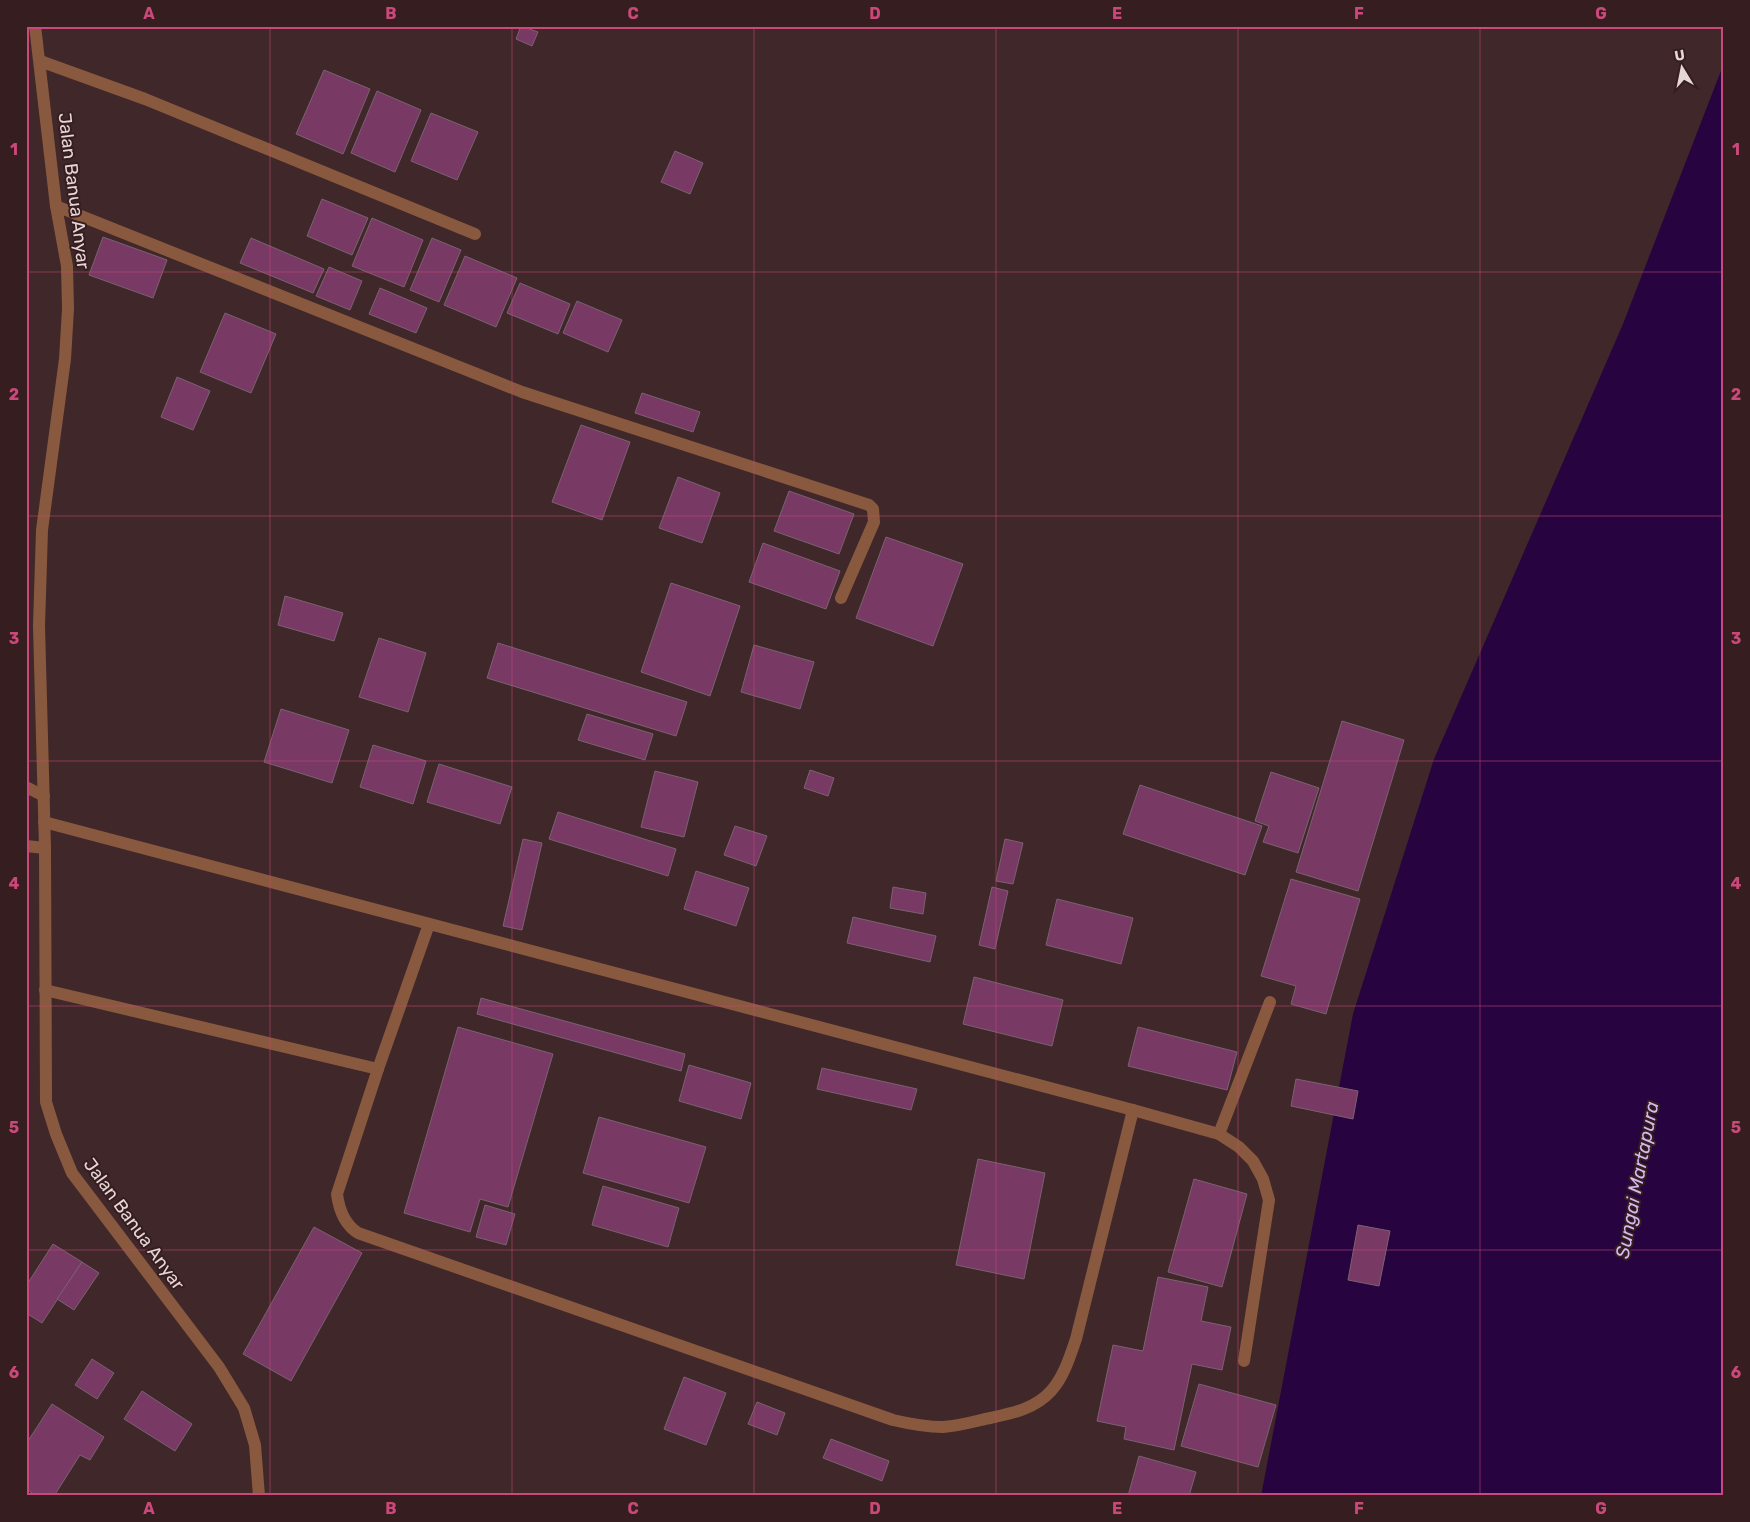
<svg xmlns="http://www.w3.org/2000/svg" width="1750" height="1522" font-family="Rubik,sans-serif">
<style>
.water{fill:#270340}
.building{fill:#793965;stroke:#7a6271}
.lines{fill:none;stroke-linecap:round;stroke-linejoin:round}
.service{stroke:#89593f;stroke-width:12}
.minor{stroke:#89593f;stroke-width:12}
.tertiary{stroke:#89593f;stroke-width:12}
.grid{fill:none;stroke:#cb487a;stroke-width:1;stroke-opacity:0.55}
.labels{text-anchor:middle;dominant-baseline:central;stroke-width:4;stroke-linejoin:round;paint-order:stroke}
.street-label{font-size:18px;fill:#e7d6d7;stroke:#361d1f}
.water-label{font-size:19px;font-style:italic;fill:#d4baf2;stroke:#361d1f}
.neatline{fill:none;stroke:#cb487a;stroke-width:2}
.grid-label{font-size:16px;text-anchor:middle;font-weight:bold;fill:#cb487a}
</style>
<rect width="100%" height="100%" fill="#402729"/>
<!-- water -->
<polygon class="water" points="1724,63 1724,1496 1261,1496 1353,1014 1434,759 1623,324"/>
<!-- building -->
<g class="building">
<polygon points="521,26 538,32 532,46 516,39"/>
<polygon points="324,70 370,89 343,154 296,134"/>
<polygon points="377,91 421,110 395,172 351,153"/>
<polygon points="431,113 478,132 457,180 411,161"/>
<polygon points="675,151 703,163 690,194 661,182"/>
<polygon points="322,199 368,218 352,255 307,236"/>
<polygon points="372,218 423,240 404,287 352,266"/>
<polygon points="103,237 167,260 153,298 89,275"/>
<polygon points="251,238 324,269 313,293 240,263"/>
<polygon points="432,238 461,250 439,302 410,290"/>
<polygon points="465,256 517,278 496,327 444,305"/>
<polygon points="329,267 362,281 350,310 316,296"/>
<polygon points="520,283 570,304 558,334 507,313"/>
<polygon points="380,288 427,308 416,333 369,314"/>
<polygon points="577,301 622,320 608,352 563,333"/>
<polygon points="225,313 276,334 251,393 200,372"/>
<polygon points="177,377 210,391 193,430 161,417"/>
<polygon points="642,393 700,412 693,432 635,413"/>
<polygon points="581,425 630,442 602,520 552,502"/>
<polygon points="678,477 720,493 702,543 659,528"/>
<polygon points="789,491 854,514 839,554 774,531"/>
<polygon points="886,537 963,564 933,646 856,618"/>
<polygon points="763,543 840,571 826,609 749,582"/>
<polygon points="671,583 740,606 710,696 641,672"/>
<polygon points="285,596 343,613 334,641 278,625"/>
<polygon points="379,638 426,653 408,712 359,697"/>
<polygon points="498,643 687,702 676,736 487,678"/>
<polygon points="754,645 814,662 800,709 741,692"/>
<polygon points="281,709 349,730 332,783 264,762"/>
<polygon points="587,714 653,734 645,760 578,740"/>
<polygon points="1342,721 1404,740 1358,891 1296,872"/>
<polygon points="373,745 426,761 413,804 360,787"/>
<polygon points="439,764 512,787 500,824 427,802"/>
<polygon points="810,770 834,778 828,796 804,788"/>
<polygon points="655,771 698,782 684,837 641,827"/>
<polygon points="1271,772 1319,788 1298,853 1263,842 1269,826 1255,821"/>
<polygon points="1140,785 1262,826 1245,875 1123,834"/>
<polygon points="558,812 676,849 668,876 549,839"/>
<polygon points="735,826 767,836 756,866 724,855"/>
<polygon points="523,839 542,843 522,930 503,926"/>
<polygon points="1005,839 1023,843 1013,884 996,881"/>
<polygon points="696,871 749,888 736,926 684,909"/>
<polygon points="1291,879 1360,899 1326,1014 1291,1004 1296,986 1261,976"/>
<polygon points="893,887 926,893 923,914 890,908"/>
<polygon points="992,887 1008,891 995,949 979,945"/>
<polygon points="1057,899 1133,918 1121,964 1046,945"/>
<polygon points="853,917 936,936 930,962 847,943"/>
<polygon points="974,977 1063,1000 1052,1046 963,1024"/>
<polygon points="481,998 685,1054 681,1071 477,1014"/>
<polygon points="458,1027 553,1054 508,1207 480,1199 470,1232 404,1213"/>
<polygon points="1138,1027 1237,1052 1227,1090 1128,1066"/>
<polygon points="689,1065 751,1083 741,1119 679,1101"/>
<polygon points="822,1068 917,1089 911,1110 817,1089"/>
<polygon points="1296,1079 1358,1091 1353,1119 1291,1106"/>
<polygon points="599,1117 706,1147 689,1203 583,1173"/>
<polygon points="978,1159 1045,1173 1024,1279 956,1265"/>
<polygon points="1194,1179 1247,1194 1222,1287 1168,1272"/>
<polygon points="603,1186 679,1208 668,1247 592,1225"/>
<polygon points="485,1205 515,1214 506,1245 476,1237"/>
<polygon points="1358,1225 1390,1231 1379,1286 1348,1280"/>
<polygon points="314,1227 362,1253 291,1381 243,1354"/>
<polygon points="53,1244 82,1262 42,1323 26,1313 26,1286"/>
<polygon points="82,1262 99,1273 74,1310 57,1299"/>
<polygon points="1158,1277 1208,1287 1201,1321 1231,1327 1222,1370 1192,1364 1174,1450 1124,1439 1126,1427 1097,1421 1113,1345 1143,1351"/>
<polygon points="92,1359 114,1373 97,1399 75,1385"/>
<polygon points="684,1377 726,1393 706,1445 664,1429"/>
<polygon points="1199,1384 1276,1405 1258,1467 1181,1446"/>
<polygon points="142,1391 192,1424 175,1451 124,1419"/>
<polygon points="757,1402 785,1413 777,1435 748,1424"/>
<polygon points="52,1404 104,1437 90,1460 80,1455 54,1496 37,1496 26,1489 26,1444"/>
<polygon points="831,1439 889,1461 882,1481 823,1458"/>
<polygon points="1139,1456 1196,1472 1189,1496 1128,1496"/>
</g>
<g class="lines">
<!-- service -->
<g class="service">
<polyline points="26,787 44,796"/>
<path d="M44,822l1089,288 -57,229c-6,17 -12,38 -25,52 -18,20 -44,23 -70,29 -12,3 -25,6 -38,7 -17,0 -33,-3 -50,-7l-535,-187c-14,-9 -19,-23 -21,-39l41,-125 51,-145"/>
<polyline points="45,990 378,1069"/>
<polyline points="1133,1110 1219,1134 1239,1147 1253,1161 1263,1179 1269,1200 1244,1361"/>
<polyline points="1219,1134 1270,1002"/>
</g>
<!-- minor -->
<g class="minor">
<polyline points="40,61 145,99 475,234"/>
<polyline points="56,206 522,392 869,505 873,509 874,522 841,598"/>
<polyline points="26,846 45,848"/>
</g>
<!-- tertiary -->
<polyline class="tertiary" points="35,26 56,206 67,266 68,309 65,359 42,530 39,626 45,848 46,1102 56,1134 72,1173 219,1367 244,1408 255,1445 259,1496"/>
</g>
<!-- grid -->
<path class="grid" d="M270,26v1470M512,26v1470M754,26v1470M996,26v1470M1238,26v1470M1480,26v1470M26,272h1698M26,516h1698M26,761h1698M26,1006h1698M26,1250h1698"/>
<g class="labels">
<!-- street labels -->
<g class="street-label">
<text transform="translate(74 191) rotate(83)">Jalan Banua Anyar</text>
<text transform="translate(134 1224) rotate(54)">Jalan Banua Anyar</text>
</g>
<!-- water labels -->
<g class="water-label">
<text transform="translate(1637 1180) rotate(-79)">Sungai Martapura</text>
</g>
</g>
<!-- border -->
<rect width="1750" height="1522" fill="none" stroke="#361d1f" stroke-width="55"/>
<!-- north arrow -->
<g transform="translate(1682 68) rotate(350)" stroke="#361d1f" stroke-width="4" paint-order="stroke">
<path d="M0-4L9 19L0 12L-9 19Z" fill="#e7d6d7"/>
<text y="-8" font-size="14" font-weight="bold" text-anchor="middle" fill="#e7d6d7">U</text>
</g>
<rect x="28" y="28" width="1694" height="1466" class="neatline"/>
<g class="grid-label">
<text x="149" y="19">A</text>
<text x="391" y="19">B</text>
<text x="633" y="19">C</text>
<text x="875" y="19">D</text>
<text x="1117" y="19">E</text>
<text x="1359" y="19">F</text>
<text x="1601" y="19">G</text>
<text x="14" y="155">1</text>
<text x="1736" y="155">1</text>
<text x="14" y="400">2</text>
<text x="1736" y="400">2</text>
<text x="14" y="644">3</text>
<text x="1736" y="644">3</text>
<text x="14" y="889">4</text>
<text x="1736" y="889">4</text>
<text x="14" y="1133">5</text>
<text x="1736" y="1133">5</text>
<text x="14" y="1378">6</text>
<text x="1736" y="1378">6</text>
<text x="149" y="1514">A</text>
<text x="391" y="1514">B</text>
<text x="633" y="1514">C</text>
<text x="875" y="1514">D</text>
<text x="1117" y="1514">E</text>
<text x="1359" y="1514">F</text>
<text x="1601" y="1514">G</text>
</g>
</svg>
